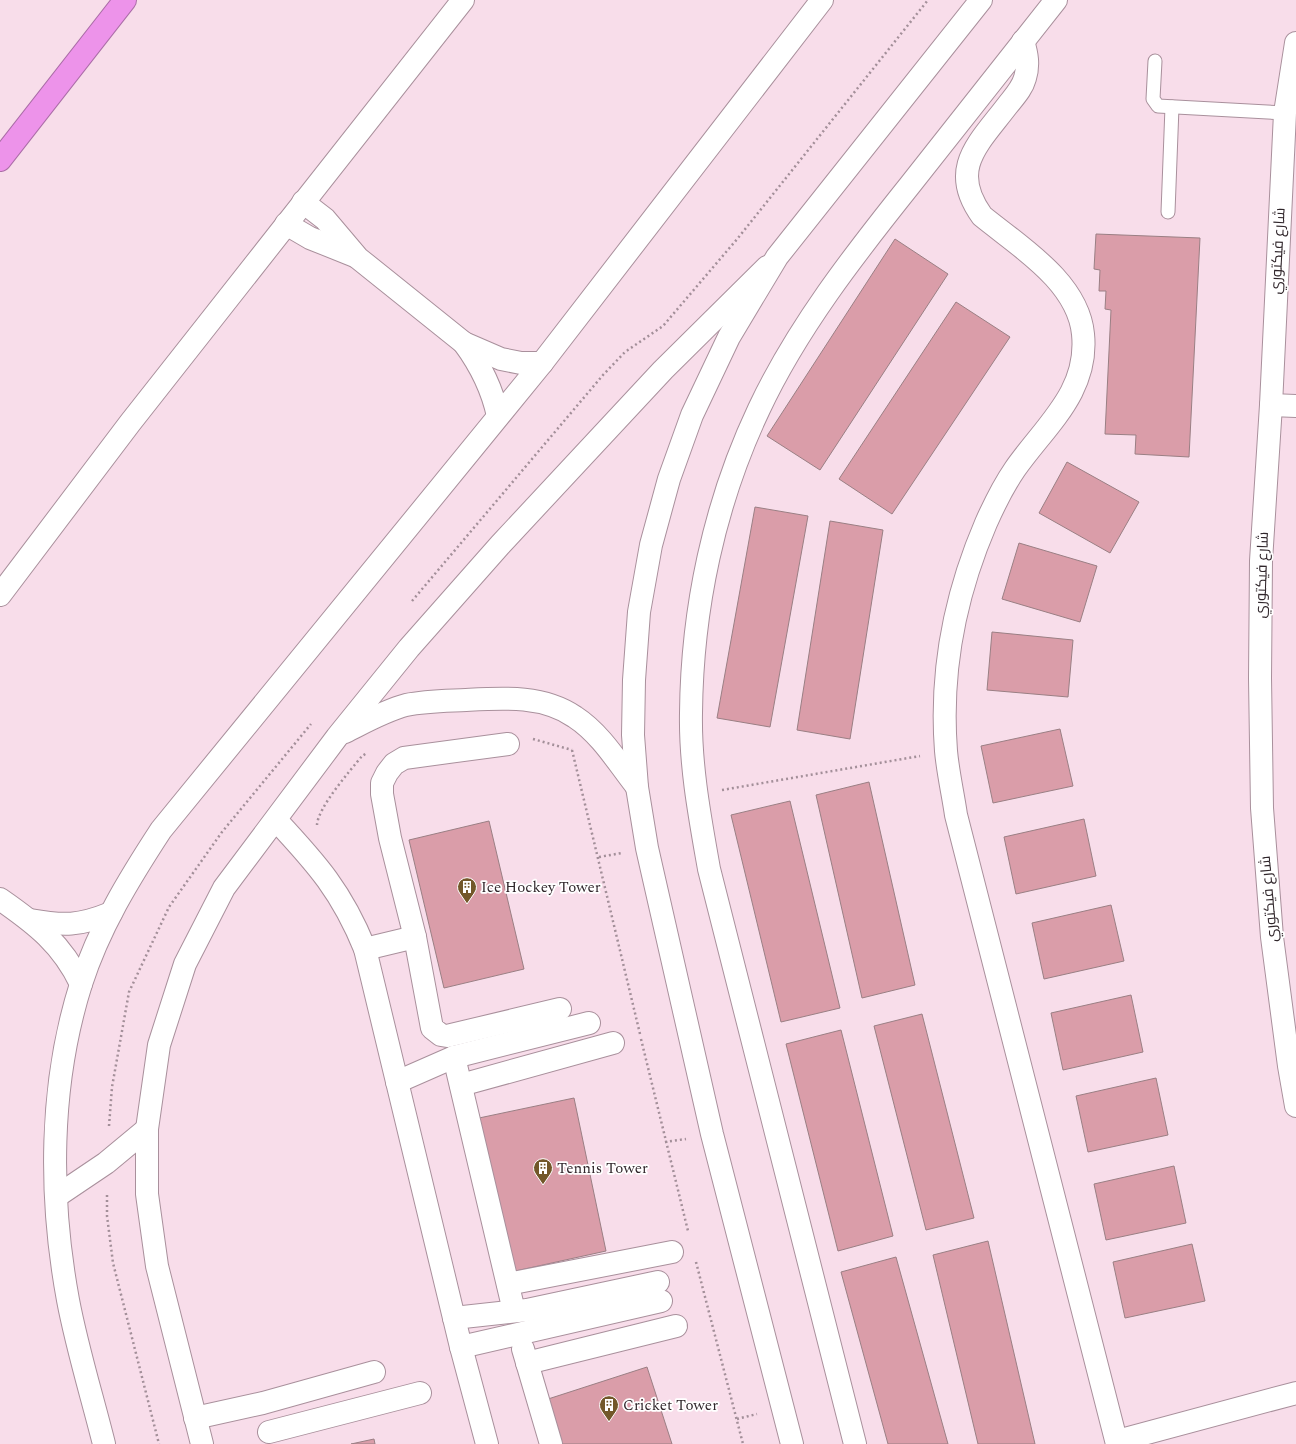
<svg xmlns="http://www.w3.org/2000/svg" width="1296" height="1444" font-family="Spectral,Cairo,serif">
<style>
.building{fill:#da9da9;stroke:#9a7f84}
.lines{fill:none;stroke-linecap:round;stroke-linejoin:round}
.lane-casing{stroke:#a9909c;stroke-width:15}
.street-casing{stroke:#a9909c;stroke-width:24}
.secondary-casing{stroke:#a9909c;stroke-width:24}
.highway-casing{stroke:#ab6da7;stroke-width:24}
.path{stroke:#a38f99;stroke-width:2.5;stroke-dasharray:2 3;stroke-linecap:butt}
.lane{stroke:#fff;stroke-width:13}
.street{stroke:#fff;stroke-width:22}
.secondary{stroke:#fff;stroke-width:22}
.highway{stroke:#ed93ea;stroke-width:22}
.labels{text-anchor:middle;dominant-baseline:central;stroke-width:3.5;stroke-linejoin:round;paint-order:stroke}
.street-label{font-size:15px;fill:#30262b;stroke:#fff}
.poi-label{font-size:15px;fill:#30262b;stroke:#fff;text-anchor:start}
</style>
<rect width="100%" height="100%" fill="#f8ddea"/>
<!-- building -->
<g class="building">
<polygon points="1096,234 1200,238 1189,457 1135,454 1136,435 1105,434 1111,310 1105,309 1106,291 1099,291 1100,270 1094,269"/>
<polygon points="895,239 948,274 820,470 767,436"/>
<polygon points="956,302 1010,337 892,514 839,479"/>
<polygon points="1067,462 1139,502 1110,553 1039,513"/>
<polygon points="755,507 808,516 770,727 717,718"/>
<polygon points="830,521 883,530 850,739 797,730"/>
<polygon points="1019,543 1097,566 1080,622 1002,599"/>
<polygon points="992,632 1073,640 1068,697 987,690"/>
<polygon points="1060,729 1073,786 993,803 981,746"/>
<polygon points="869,782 915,985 862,998 816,795"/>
<polygon points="790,801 840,1008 781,1022 731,815"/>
<polygon points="1084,819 1096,876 1016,894 1004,837"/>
<polygon points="489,821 524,969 444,988 409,840"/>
<polygon points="1111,905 1124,961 1044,979 1032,923"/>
<polygon points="1131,995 1143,1052 1063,1070 1051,1013"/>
<polygon points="922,1014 974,1218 926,1230 874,1026"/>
<polygon points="841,1030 893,1236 838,1251 786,1044"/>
<polygon points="1156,1078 1168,1135 1088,1152 1076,1096"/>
<polygon points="574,1098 606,1251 511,1272 479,1118"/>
<polygon points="1174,1166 1186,1223 1106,1240 1094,1184"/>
<polygon points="988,1241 1035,1444 978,1444 933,1255"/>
<polygon points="1192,1244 1205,1301 1125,1318 1113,1262"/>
<polygon points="896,1257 948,1444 888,1444 841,1272"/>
<polygon points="647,1367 672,1444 560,1444 545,1400"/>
<polygon points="374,1439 375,1444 351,1444"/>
</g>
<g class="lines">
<!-- lane casing -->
<g class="lane-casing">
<g id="lane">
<polyline points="1155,61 1153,99 1158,106 1285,113"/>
<polyline points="1168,212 1172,107"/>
</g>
</g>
<!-- street casing -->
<g class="street-casing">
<g id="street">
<path d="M1023,41c4,13 6,24 2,37 -3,11 -11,19 -18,28 -29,38 -59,63 -25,110 38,31 96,66 101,118 6,58 -38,92 -68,135 -11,16 -21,36 -29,54 -31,72 -46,150 -40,228 2,22 7,43 10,64l161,629"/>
<polyline points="1296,43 1285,113 1271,405 1261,561 1260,678 1262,808 1272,937 1289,1066 1296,1106"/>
<polyline points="303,202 325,219 358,258 464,343 501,359 521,363 542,363"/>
<polyline points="286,224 310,238 355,256"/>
<path d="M464,343c17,23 28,45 34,73"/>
<polyline points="1271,405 1296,406"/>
<polyline points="0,595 130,423 463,0"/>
<path d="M345,732c20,-10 39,-21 61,-27 20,-4 40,-4 60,-5 37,-2 77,-5 109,17 26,17 43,46 62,70"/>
<polyline points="508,744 404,758 394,764 387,773 382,783 382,794 390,838 415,937 432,1028 441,1035 447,1036 560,1009"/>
<path d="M276,820c41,44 66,72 89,129l96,398 26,97"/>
<path d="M0,899c36,25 62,45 81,85"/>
<path d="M30,920c34,6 49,6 81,-7"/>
<polyline points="365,949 415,937"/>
<polyline points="454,1057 514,1311"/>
<polyline points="397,1082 454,1057 589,1023"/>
<polyline points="461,1085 613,1043"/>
<polyline points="57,1196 106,1163 147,1129"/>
<polyline points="508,1284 672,1252"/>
<polyline points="454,1318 527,1310 658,1282"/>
<polyline points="461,1347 661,1301"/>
<polyline points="523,1349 551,1444"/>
<polyline points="527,1363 676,1326"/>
<polyline points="195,1418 263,1403 374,1372"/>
<polyline points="269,1432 420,1393"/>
<polyline points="1117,1441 1296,1393"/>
<path d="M104,1444c-12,-48 -27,-96 -36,-144 -19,-103 -19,-215 13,-316 18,-56 48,-105 80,-154l381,-467 280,-363"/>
<polyline points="202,1444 157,1266 147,1194 147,1129 159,1045 185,964 224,888 337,737 409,648 500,545 663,370 767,267"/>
</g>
</g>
<!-- secondary casing -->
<g class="secondary-casing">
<g id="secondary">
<polyline points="792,1444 712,1134 647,848 637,787 633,735 634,680 639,612 651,545 669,479 692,415 729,337 777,257 981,0"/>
<path d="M855,1444l-146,-575c-9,-51 -19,-103 -18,-156 1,-104 23,-209 68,-304 38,-81 95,-154 151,-224 48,-61 97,-123 146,-185"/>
</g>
</g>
<!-- highway casing -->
<g class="highway-casing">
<polyline id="highway" points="0,160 125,0"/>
</g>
<!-- path -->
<g class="path">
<polyline points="412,601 603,375 625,352 663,326 738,238 928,0"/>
<polyline points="533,739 572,750"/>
<polyline points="572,750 640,1034"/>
<polyline points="722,790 920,756"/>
<path d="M317,825c1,-18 33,-54 45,-69l5,-3"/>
<polyline points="599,857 622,853"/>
<polyline points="641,1039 688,1231"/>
<polyline points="109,1126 112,1087 129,992 169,907 222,832 311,724"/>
<polyline points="665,1142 686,1139"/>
<polyline points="107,1195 107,1216 113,1263 159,1444"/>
<polyline points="696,1262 743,1444"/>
<polyline points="737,1419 757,1414"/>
</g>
<!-- lane -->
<use href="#lane" class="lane"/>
<!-- street -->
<use href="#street" class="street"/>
<!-- secondary -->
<use href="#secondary" class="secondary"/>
<!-- highway -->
<use href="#highway" class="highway"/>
</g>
<!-- icons -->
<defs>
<g id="building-pin" transform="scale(1)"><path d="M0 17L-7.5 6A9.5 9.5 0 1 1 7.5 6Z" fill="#725729" stroke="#fff"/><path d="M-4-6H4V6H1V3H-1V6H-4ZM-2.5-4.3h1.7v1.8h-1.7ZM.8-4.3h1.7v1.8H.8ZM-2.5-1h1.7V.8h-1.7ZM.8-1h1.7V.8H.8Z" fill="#fff"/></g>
</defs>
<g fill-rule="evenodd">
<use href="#building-pin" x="467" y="887"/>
<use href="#building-pin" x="543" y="1168"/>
<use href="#building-pin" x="609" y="1405"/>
</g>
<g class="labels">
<!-- street labels -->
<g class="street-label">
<text transform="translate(1278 251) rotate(-87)">شارع فيكتوري</text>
<text transform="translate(1262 575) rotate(-88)">شارع فيكتوري</text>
<text transform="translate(1269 899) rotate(-95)">شارع فيكتوري</text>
</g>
<!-- poi labels -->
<g class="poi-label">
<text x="481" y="887">Ice Hockey Tower</text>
<text x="557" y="1168">Tennis Tower</text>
<text x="623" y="1405">Cricket Tower</text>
</g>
</g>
</svg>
